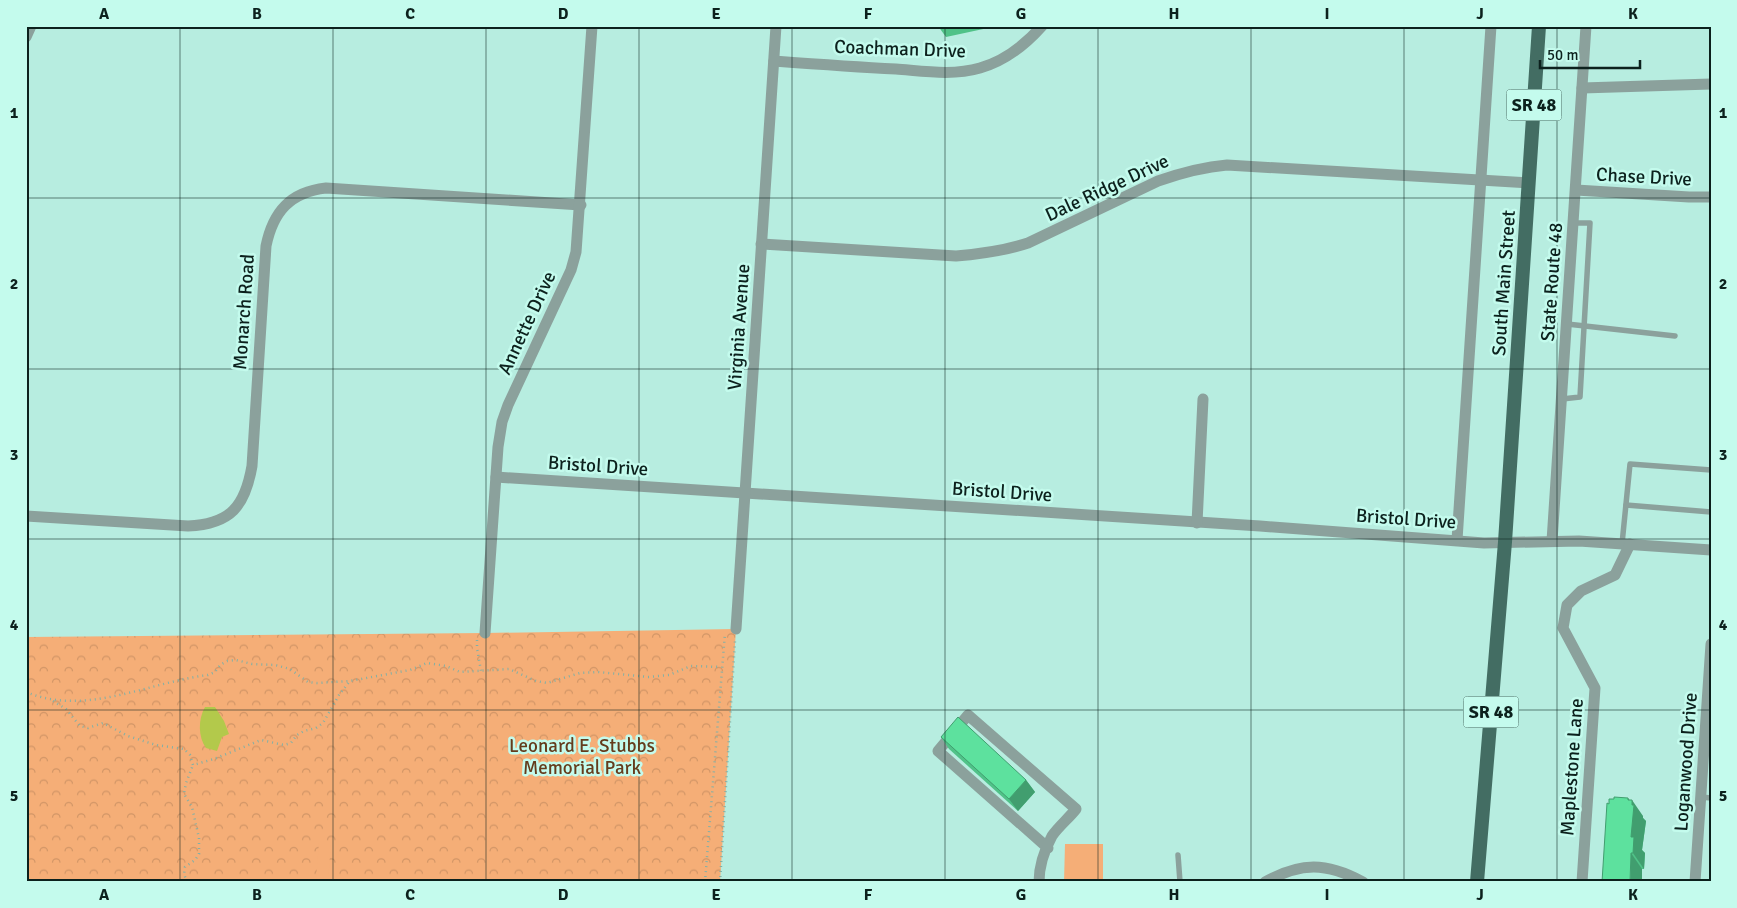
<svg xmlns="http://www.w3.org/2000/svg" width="1737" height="908" font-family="Signika,sans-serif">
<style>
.park{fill:url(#park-crowns)}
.garden{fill:#f5ae77}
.water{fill:#b3c94b}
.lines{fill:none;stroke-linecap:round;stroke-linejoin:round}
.path{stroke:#83b0a5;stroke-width:2.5;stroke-dasharray:1 4;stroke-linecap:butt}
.service{stroke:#8ba19c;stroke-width:5.5}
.minor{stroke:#8ba19c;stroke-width:11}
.primary{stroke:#436d63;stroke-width:14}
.wall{fill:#50c288}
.shaded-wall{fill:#419e6f}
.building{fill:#5de19e;stroke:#419e6f}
.grid{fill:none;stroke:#0c211d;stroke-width:1;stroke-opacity:0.55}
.labels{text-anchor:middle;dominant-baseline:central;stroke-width:5;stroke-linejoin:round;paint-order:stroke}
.shield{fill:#c4fbed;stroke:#43625b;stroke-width:1}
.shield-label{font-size:18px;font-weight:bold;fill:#0c211d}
.street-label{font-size:19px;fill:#0c211d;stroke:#c4fbed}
.park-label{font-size:19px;fill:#643c1c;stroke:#c4fbed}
.neatline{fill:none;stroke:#0c211d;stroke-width:2}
.grid-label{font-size:16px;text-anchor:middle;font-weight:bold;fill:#0c211d}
</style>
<defs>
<pattern id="park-crowns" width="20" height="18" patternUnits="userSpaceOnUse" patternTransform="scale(1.25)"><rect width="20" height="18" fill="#f5ae77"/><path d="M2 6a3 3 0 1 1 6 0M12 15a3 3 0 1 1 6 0" fill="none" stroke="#d19566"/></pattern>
</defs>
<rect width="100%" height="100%" fill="#b7ede0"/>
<!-- park -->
<polygon class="park" points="736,629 720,882 26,882 26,637 485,633"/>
<!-- garden -->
<g class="garden">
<polygon points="319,842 331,842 328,882 316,882"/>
<polygon points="1065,844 1103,844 1103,882 1064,882"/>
</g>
<!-- water -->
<path class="water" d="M205,707h10l9,14 5,13 -7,3 -5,14 -11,-3c-8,-11 -8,-29 -1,-41z"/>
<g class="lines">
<!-- path -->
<g class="path">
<polyline points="477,640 477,648 481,671"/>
<path d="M26,692c60,25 123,-10 182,-17l7,-3 5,-7 7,-4 9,-1 16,4 23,1 15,4 18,13 9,1 33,-2 60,-11 17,-7 19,3 14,6 49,-3 27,12 11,2 33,-10 18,-1 50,5 21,-2 22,-9 30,1"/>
<polyline points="53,701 66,709 80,726 88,728 103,723 128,736 156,745 184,749 190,755 193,765 214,759 261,740 284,745 291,743 297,735 304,731 316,728 323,723 339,695 350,681"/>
<polyline points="187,882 184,874 185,867 195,860 199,854 199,838 192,807 184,794 186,783 193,765"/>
<polyline points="705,882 725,633"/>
<polyline points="720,882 735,641"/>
</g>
<!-- service -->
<g class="service">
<polyline points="1567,324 1675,336"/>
<polyline points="1562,399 1580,397 1590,223 1574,223"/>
<polyline points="1626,505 1711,512"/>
<polyline points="1622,544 1630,464 1711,470"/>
<polyline points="1701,797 1711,798"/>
<polyline points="1178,855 1180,882"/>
</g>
<!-- minor -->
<g class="minor">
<polyline points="26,37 31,26"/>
<path d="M774,61c40,3 81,6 122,8 27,2 57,7 84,-1 25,-7 45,-23 62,-42"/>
<polyline points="1582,88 1711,84"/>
<polyline points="1576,190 1689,197 1711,197"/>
<path d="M761,244l195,12c25,-2 48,-5 72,-13l130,-62c23,-8 45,-14 69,-16l302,18"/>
<polyline points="496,477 1260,526 1484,543 1579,541 1711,550"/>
<path d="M26,516l162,10c43,-2 57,-20 64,-60l14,-220c7,-34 24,-54 60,-58l255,17"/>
<polyline points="1197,523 1203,399"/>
<polyline points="1457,540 1491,26"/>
<polyline points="1552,541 1586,26"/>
<polyline points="736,629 776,26"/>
<polyline points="485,633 498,447 502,422 508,405 571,270 576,252 592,26"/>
<path d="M1039,882c0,-15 6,-33 13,-46 6,-9 17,-18 24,-27l-108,-94 -30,36 110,97"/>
<path d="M1265,882c36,-20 61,-20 98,0"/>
<polyline points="1582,882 1595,688 1563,628 1567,605 1581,591 1615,575 1630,544"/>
<polyline points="1695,882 1711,644"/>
</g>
<!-- primary -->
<polyline class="primary" points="1477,882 1505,542 1539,26"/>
</g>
<!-- wall -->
<g class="wall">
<polygon points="938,26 988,26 988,28 946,37"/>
<polygon points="941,737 1026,780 1035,792 1018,811 949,749"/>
<polygon points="1609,804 1643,816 1643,818 1646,821 1642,850 1645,853 1644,869 1642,869 1642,882"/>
</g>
<!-- shaded-wall -->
<g class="shaded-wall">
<polygon points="1026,780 1035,792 1018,811 1009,799"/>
<polygon points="1628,798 1632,803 1632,800 1643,816 1643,818 1646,821 1642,850 1645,853 1644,869 1633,853 1631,837"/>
<polygon points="1631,853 1642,869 1642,882 1630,882"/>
</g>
<!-- building -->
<g class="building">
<polygon points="958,717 1026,780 1009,799 941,737"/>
<polygon points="1614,797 1628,798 1628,800 1632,800 1632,805 1634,805 1631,837 1634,837 1633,853 1631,853 1630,882 1602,882 1607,803 1609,804 1609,799 1614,799"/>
</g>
<!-- grid -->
<path class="grid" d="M180,26v856M333,26v856M486,26v856M639,26v856M792,26v856M945,26v856M1098,26v856M1251,26v856M1404,26v856M1557,26v856M26,198h1685M26,369h1685M26,539h1685M26,710h1685"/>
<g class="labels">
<!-- shield labels -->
<g class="shield">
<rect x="1506.5" y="89.5" width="55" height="31" rx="4"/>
<rect x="1463.5" y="696.5" width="55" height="31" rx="4"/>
</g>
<g class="shield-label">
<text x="1534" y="105">SR 48</text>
<text x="1491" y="712">SR 48</text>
</g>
<!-- street labels -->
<g class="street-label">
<text transform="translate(900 49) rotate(2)">Coachman Drive</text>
<text transform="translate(1644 177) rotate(3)">Chase Drive</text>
<text transform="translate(1107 188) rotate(-25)">Dale Ridge Drive</text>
<text transform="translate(1552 282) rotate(-86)">State Route 48</text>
<text transform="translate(1504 283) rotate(-86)">South Main Street</text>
<text transform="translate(244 312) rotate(-86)">Monarch Road</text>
<text transform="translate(527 323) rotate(-65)">Annette Drive</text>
<text transform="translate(739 327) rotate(-86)">Virginia Avenue</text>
<text transform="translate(598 466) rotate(4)">Bristol Drive</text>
<text transform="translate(1002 492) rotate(4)">Bristol Drive</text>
<text transform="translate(1406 519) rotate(4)">Bristol Drive</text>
<text transform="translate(1686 762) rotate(-86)">Loganwood Drive</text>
<text transform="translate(1572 767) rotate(-86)">Maplestone Lane</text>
</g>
<!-- park labels -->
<g class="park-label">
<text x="582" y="746">Leonard E. Stubbs<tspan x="582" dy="22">Memorial Park</tspan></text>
</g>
</g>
<!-- border -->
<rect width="1737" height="908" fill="none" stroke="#c4fbed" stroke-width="55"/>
<!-- scale -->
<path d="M1540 60v8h100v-8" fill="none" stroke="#0c211d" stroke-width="2.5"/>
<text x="1547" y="60" font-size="15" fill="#0c211d" stroke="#c4fbed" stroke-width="4" paint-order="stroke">50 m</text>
<rect x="28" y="28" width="1682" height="852" class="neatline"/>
<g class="grid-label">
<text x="104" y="19">A</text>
<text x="257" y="19">B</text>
<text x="410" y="19">C</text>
<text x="563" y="19">D</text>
<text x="716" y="19">E</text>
<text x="868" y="19">F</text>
<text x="1021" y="19">G</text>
<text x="1174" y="19">H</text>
<text x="1327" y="19">I</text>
<text x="1480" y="19">J</text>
<text x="1633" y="19">K</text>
<text x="14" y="118">1</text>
<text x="1723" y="118">1</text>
<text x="14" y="289">2</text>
<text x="1723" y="289">2</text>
<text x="14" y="460">3</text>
<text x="1723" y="460">3</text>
<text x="14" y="630">4</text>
<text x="1723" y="630">4</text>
<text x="14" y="801">5</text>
<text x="1723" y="801">5</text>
<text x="104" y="900">A</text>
<text x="257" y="900">B</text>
<text x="410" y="900">C</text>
<text x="563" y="900">D</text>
<text x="716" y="900">E</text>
<text x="868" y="900">F</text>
<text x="1021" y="900">G</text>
<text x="1174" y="900">H</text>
<text x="1327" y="900">I</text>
<text x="1480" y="900">J</text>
<text x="1633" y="900">K</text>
</g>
</svg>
